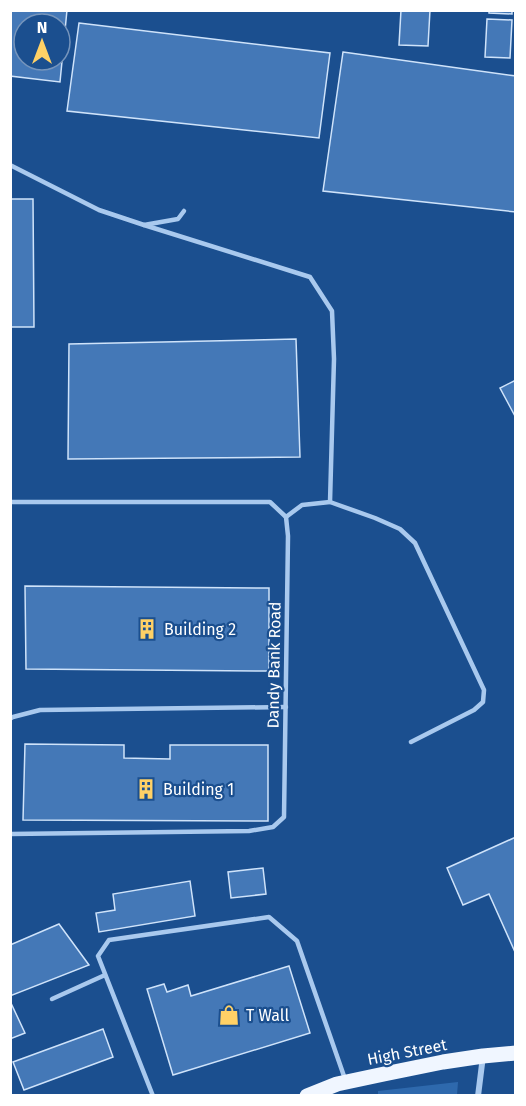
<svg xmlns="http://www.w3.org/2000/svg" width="526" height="1106" font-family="'Fira Sans',sans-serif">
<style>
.green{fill:#2e69ad}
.building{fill:#4478b7;stroke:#cfe3fa;stroke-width:1.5;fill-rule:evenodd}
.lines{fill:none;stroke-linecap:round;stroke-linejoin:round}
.lane{stroke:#a9c9ee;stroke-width:4.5}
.street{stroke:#a9c9ee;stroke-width:6}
.primary{stroke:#f0f6ff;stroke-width:15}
.labels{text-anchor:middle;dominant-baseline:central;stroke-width:4.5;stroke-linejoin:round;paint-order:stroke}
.poi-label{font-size:16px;fill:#fff;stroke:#1b4f8f;text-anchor:start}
.street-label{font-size:16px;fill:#fff;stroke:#1b4f8f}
</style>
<rect width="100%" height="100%" fill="#1b4f8f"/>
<!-- green -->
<polygon class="green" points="458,1082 457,1095 378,1095 378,1091"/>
<!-- building -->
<g class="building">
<path d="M10,10h57l-7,72 -50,-6zM24,24h36v36h-36z"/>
<polygon points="401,10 430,10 428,46 399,45"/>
<polygon points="489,10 512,10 512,14 489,13"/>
<polygon points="487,19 512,20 510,58 485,57"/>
<polygon points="79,23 330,53 319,138 67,111"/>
<polygon points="343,52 516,76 516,212 323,191"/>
<polygon points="10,199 33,199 34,327 10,327"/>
<polygon points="296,339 300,457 68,459 69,344"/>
<polygon points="516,380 516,418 500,388"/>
<polygon points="25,586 269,588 269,671 26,669"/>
<polygon points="25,744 124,745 124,758 170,759 170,745 268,745 268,821 23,820"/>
<polygon points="516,837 516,952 515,952 489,894 463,905 447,868"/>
<polygon points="263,868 266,894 231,898 228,872"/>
<polygon points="190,881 195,916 99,932 96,913 115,910 113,894"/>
<polygon points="59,924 89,965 10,996 10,945"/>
<polygon points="289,966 310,1033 173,1075 147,989 164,984 167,992 188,985 191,996"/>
<polygon points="10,1001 25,1033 10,1039"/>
<polygon points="103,1029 113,1057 24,1090 13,1062"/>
</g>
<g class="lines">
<!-- lane -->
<g class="lane">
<polyline points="10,165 99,210 144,225 178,219 184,211"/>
<polyline points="144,225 310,277 332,311 334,359 330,502 302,505 286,517"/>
<polyline points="10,502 270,502 286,517 288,536 284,817 273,827 249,831 10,834"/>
<polyline points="330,502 375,518 400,529 415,543 484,690 483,702 474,710 411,742"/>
<polyline points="10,719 13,717 40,710 286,707"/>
<polyline points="52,999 105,975"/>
<polyline points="10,1095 11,1096"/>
<polyline points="153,1096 98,956 109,940 269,917 297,941 345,1079"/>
</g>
<!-- street -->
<polyline class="street" points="478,1096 483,1056"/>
<!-- primary -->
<polyline class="primary" points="307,1096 337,1084 384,1074 443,1062 483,1056 516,1053"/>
</g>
<!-- icons -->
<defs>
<g id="building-bare" transform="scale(1.62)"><path d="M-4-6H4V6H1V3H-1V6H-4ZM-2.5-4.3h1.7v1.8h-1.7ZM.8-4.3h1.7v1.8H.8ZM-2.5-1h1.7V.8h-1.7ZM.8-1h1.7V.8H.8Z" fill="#ffd166" stroke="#1b4f8f" stroke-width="2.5" paint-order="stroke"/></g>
<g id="shop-bare" transform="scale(1.62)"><path d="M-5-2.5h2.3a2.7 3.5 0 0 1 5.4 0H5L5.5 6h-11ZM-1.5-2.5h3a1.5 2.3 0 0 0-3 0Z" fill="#ffd166" stroke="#1b4f8f" stroke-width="2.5" paint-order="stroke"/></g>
</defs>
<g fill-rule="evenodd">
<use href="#building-bare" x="147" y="629"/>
<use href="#building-bare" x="146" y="789"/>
<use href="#shop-bare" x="229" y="1015"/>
</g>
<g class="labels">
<!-- poi labels -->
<g class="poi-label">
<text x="164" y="629">Building 2</text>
<text x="163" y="789">Building 1</text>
<text x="246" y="1015">T Wall</text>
</g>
<!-- street labels -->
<g class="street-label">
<text transform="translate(274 665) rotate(-89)">Dandy Bank Road</text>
<text transform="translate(407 1052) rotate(-11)">High Street</text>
</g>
</g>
<!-- border -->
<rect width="526" height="1106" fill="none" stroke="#ffffff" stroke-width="24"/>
<!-- north arrow -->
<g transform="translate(42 42)"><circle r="28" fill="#1b4f8f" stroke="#7695bc" stroke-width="1.5"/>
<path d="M0-4.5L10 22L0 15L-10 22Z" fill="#ffd166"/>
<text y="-9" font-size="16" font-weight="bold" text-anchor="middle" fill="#ffffff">N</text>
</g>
</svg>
